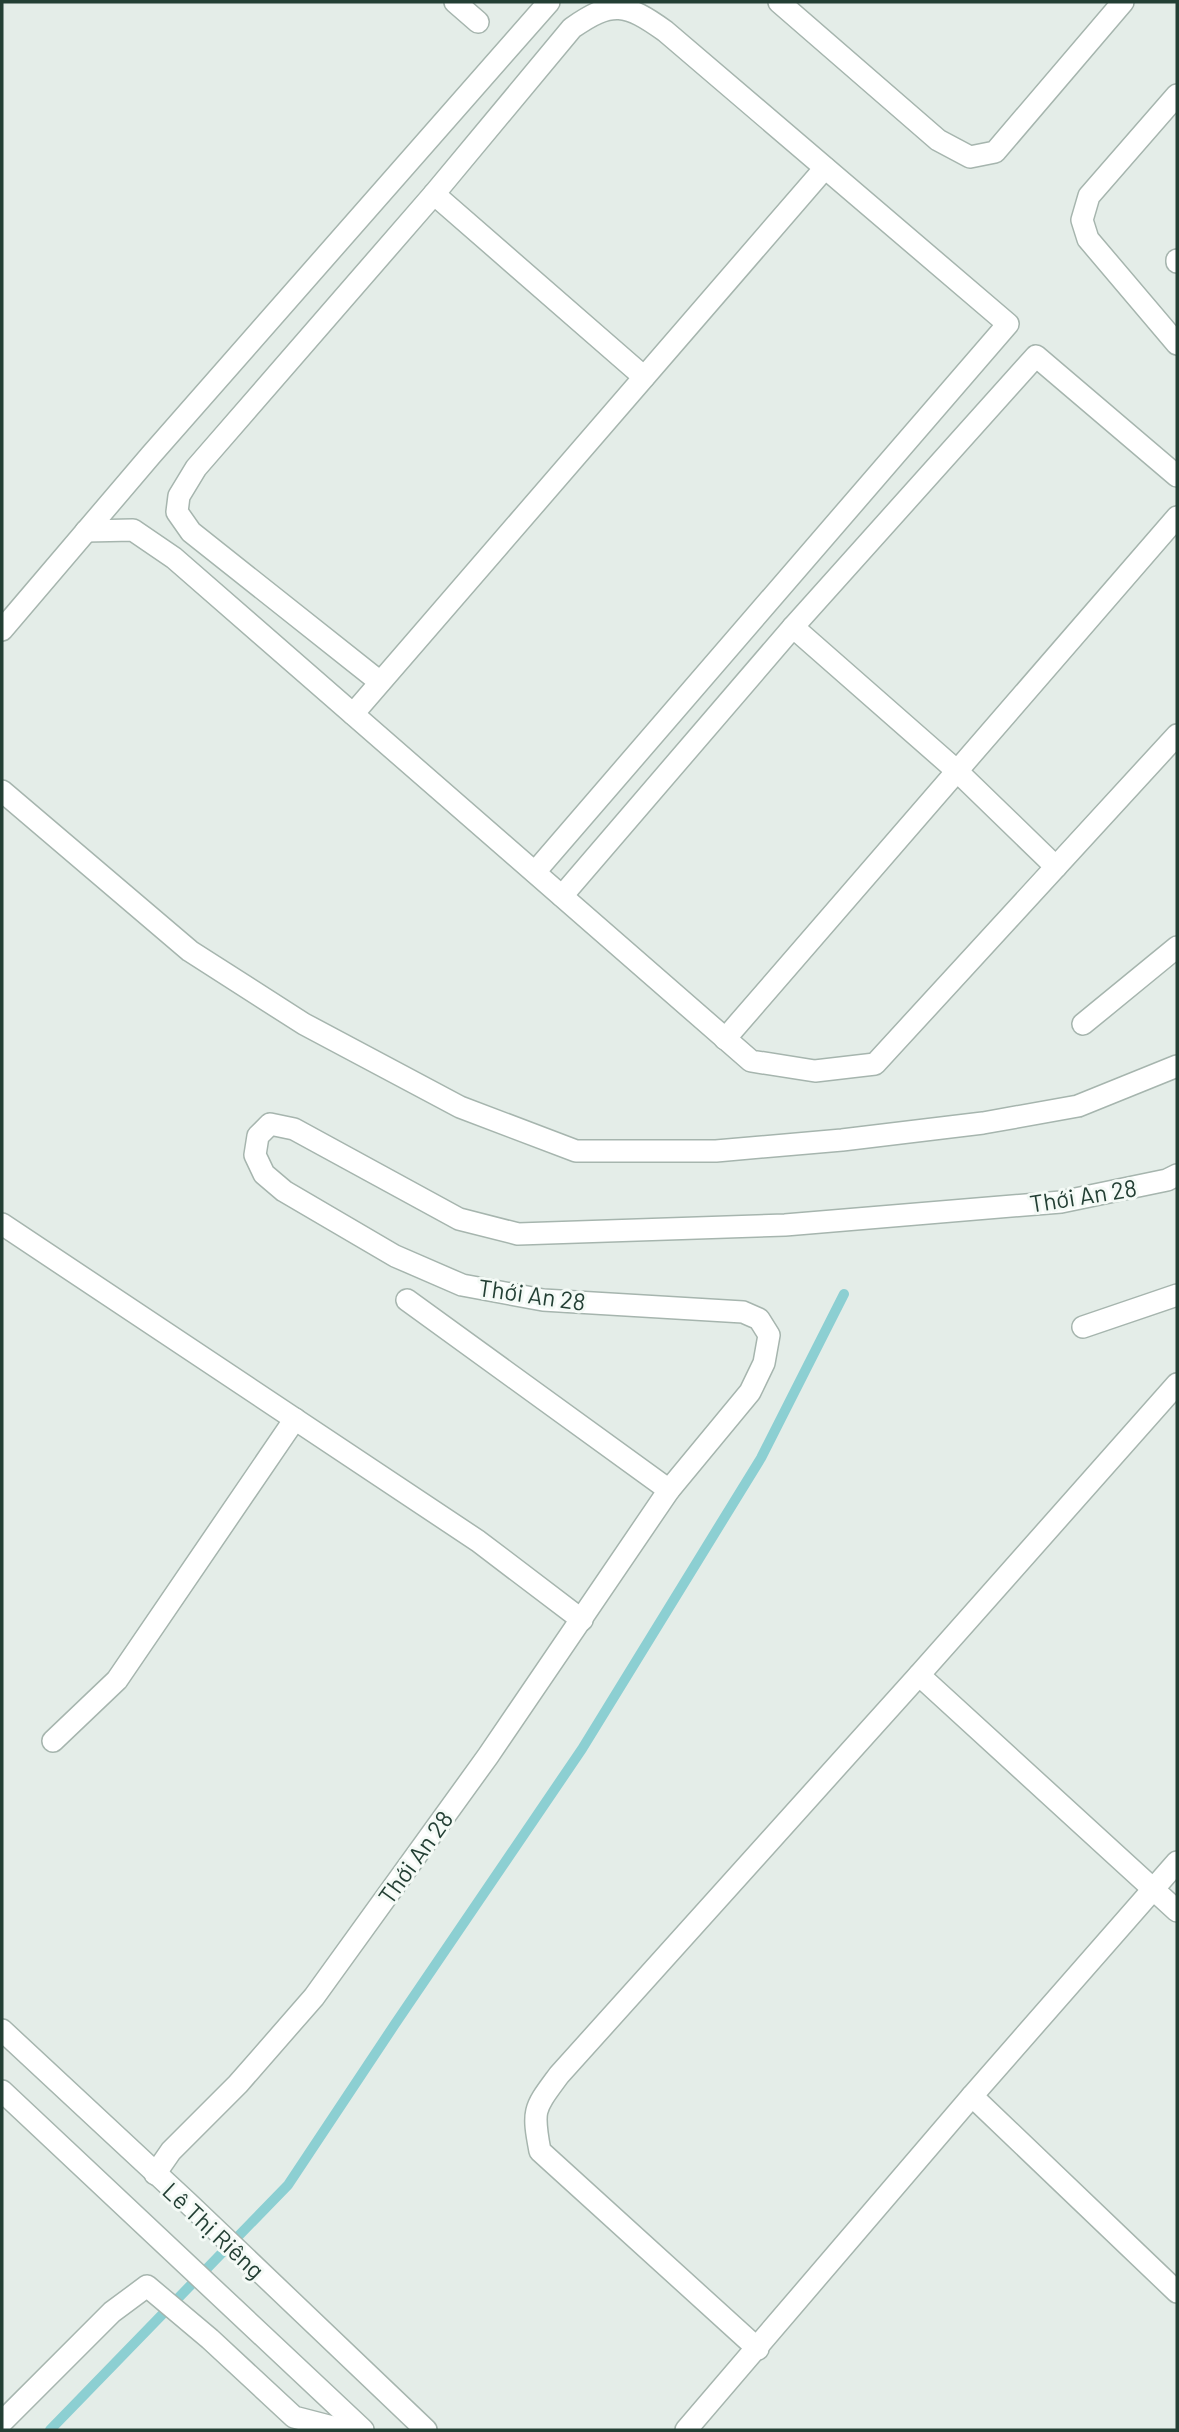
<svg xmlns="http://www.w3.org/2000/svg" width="1179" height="2432" font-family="Barlow,sans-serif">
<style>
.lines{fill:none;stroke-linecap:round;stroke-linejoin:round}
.stream{stroke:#8ccfd2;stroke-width:10}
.minor-casing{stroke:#a6b5ae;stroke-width:24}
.minor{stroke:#fff;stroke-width:21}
.labels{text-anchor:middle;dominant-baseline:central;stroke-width:6;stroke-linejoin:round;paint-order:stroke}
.street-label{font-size:24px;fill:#233f34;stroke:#f4faf6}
</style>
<rect width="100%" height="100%" fill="#e4ede8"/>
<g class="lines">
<!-- stream -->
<polyline class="stream" points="50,2430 288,2185 395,2024 582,1749 761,1458 844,1294"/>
<!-- minor casing -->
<g class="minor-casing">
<g id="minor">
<polyline points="455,2 478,22"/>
<polyline points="779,2 938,140 970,157 995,152 1123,2"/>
<polyline points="1177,95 1089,196 1082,220 1088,239 1177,344"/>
<polyline points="434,194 644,377"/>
<polyline points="1177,260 1177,262"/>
<polyline points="86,531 133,530 174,558 751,1061 815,1071 875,1064 1177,735"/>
<polyline points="793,627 957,771 1056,867"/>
<polyline points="2,630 151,455 549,2"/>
<path d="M380,682l-189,-150 -14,-20 2,-16 17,-28 238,-274 138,-166c40,-28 54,-25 93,3l343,293 -473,548"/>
<polyline points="353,714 825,168"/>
<polyline points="2,791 190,951 304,1024 460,1107 576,1151 716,1151 842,1140 983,1123 1078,1106 1177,1066"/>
<polyline points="562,896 793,627 1036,356 1177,476"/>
<polyline points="1083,1024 1177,947"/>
<polyline points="725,1039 1177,517"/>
<polyline points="2,1224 478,1541 582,1620"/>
<polyline points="407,1300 669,1490"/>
<polyline points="1083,1327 1177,1295"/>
<polyline points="919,1675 1177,1911"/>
<polyline points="53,1741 117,1680 295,1419"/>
<polyline points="2,2030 188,2203 426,2430"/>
<polyline points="2,2091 363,2430"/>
<polyline points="972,2096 1177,2292"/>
<polyline points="155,2174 171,2151 238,2084 314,1997 488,1756 669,1490 750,1392 764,1363 769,1335 759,1319 743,1312 543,1300 462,1285 395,1256 284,1191 264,1174 255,1155 258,1136 270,1124 294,1129 459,1219 518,1234 785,1225 1061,1202 1167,1180 1177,1175"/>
<path d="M758,2349l-218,-198c-8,-42 -6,-42 19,-76l360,-400 258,-291"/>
<polyline points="2,2422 112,2312 147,2286 210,2339 294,2417 344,2430"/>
<polyline points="686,2430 972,2096 1177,1862"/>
</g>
</g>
<!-- minor -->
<use href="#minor" class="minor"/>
</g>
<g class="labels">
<!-- street labels -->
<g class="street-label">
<text transform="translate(1083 1195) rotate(-9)">Thới An 28</text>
<text transform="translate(532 1294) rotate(8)">Thới An 28</text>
<text transform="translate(415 1857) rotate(-54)">Thới An 28</text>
<text transform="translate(214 2230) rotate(43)">Lê Thị Riêng</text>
</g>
</g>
<!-- border -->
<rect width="1179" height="2432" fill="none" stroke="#233f34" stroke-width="7"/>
</svg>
